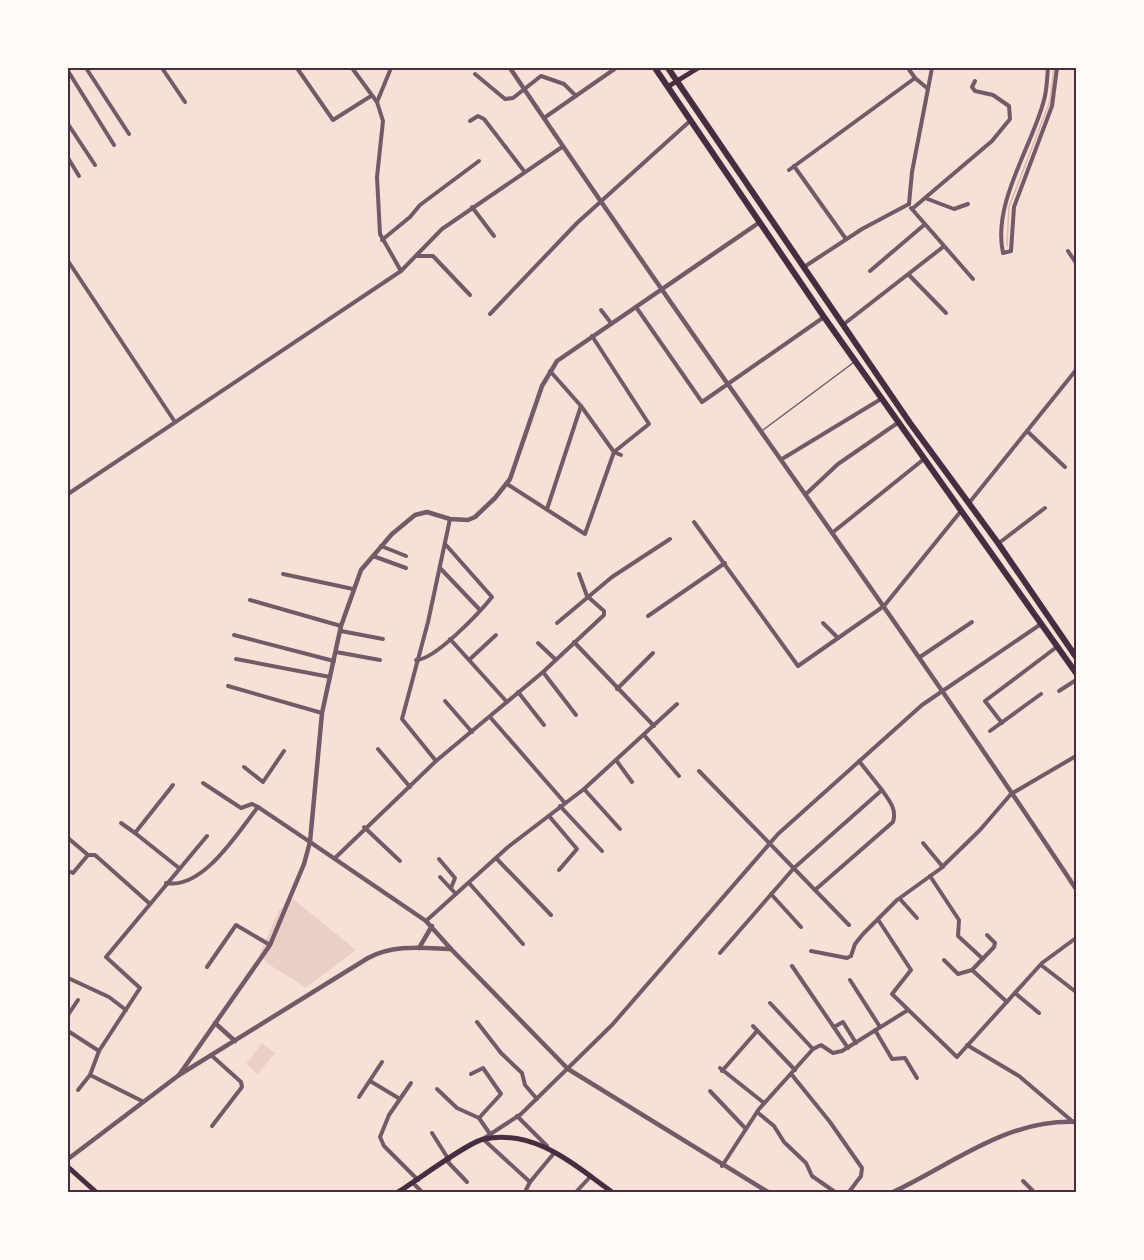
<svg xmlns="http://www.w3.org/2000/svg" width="1144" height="1260" font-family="'PT Serif',serif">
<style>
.green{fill:#ebcfc5}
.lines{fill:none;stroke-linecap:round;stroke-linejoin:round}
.stream{stroke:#dcb8b0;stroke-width:1.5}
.service{stroke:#755966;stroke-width:1.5}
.minor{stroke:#755966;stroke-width:4}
.tertiary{stroke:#755966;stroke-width:4.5}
.secondary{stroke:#4a2c40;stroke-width:5}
.primary{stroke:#4a2c40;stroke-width:6}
.neatline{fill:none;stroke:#4a2c40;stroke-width:2}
</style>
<rect width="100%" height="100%" fill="#f7e1d7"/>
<!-- green -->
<g class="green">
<path d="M293,899l63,51 -51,38c-15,-13 -33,-18 -46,-33l20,-45z"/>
<polygon points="262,1043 275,1053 258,1074 246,1064"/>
</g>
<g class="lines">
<!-- stream -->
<polyline class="stream" points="1007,246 1009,207 1050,101 1054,68"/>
<!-- service -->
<polyline class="service" points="763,430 853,363"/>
<!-- minor -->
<g class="minor">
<polyline points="86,68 129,134"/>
<polyline points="162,68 185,102"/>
<polyline points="297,68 333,120 371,96"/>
<polyline points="352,68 377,102 383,121 377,177 380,234 401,271"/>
<polyline points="908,68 915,78"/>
<path d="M1048,68c-1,10 -1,22 -4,32 -12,47 -52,103 -41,153l8,-2 3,-44 38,-101 5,-38"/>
<polyline points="68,71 114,145"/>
<polyline points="475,74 505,99 513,98 541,76 564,84 576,96"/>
<polyline points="377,102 391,68"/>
<polyline points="544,118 616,68"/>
<polyline points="470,121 478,116 484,119 524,171"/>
<polyline points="68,124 95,165"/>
<polyline points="68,158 79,176"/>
<polyline points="794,166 846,239"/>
<polyline points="789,170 915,78 927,88"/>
<polyline points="925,198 954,209 968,204"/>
<polyline points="909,204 912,172 932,68"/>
<polyline points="472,207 494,236"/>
<polyline points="911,208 973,279"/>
<polyline points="912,209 992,141 1010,119 1009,106 993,95 975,91 972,87 975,81"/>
<polyline points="382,240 410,217 420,205 479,161"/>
<polyline points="1068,251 1076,263"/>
<polyline points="418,256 433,256 470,295"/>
<polyline points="68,261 175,422"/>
<polyline points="804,267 862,229 909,204"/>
<polyline points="870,271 924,225"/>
<polyline points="909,275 946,313"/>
<polyline points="636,307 702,402 824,317"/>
<polyline points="601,310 611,323"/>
<polyline points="490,314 577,223 690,121"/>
<polyline points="844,324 943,247"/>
<polyline points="550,371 581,406 614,452 621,455"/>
<polyline points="1027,431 1065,467"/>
<polyline points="782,459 881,399"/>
<polyline points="507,484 585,534 614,452 649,424 592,336"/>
<polyline points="68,494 401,271 442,229 562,147"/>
<polyline points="806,494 838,464 899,422"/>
<polyline points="969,503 1076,370"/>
<polyline points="547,509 581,406"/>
<polyline points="694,522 798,666 884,606 961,511"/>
<polyline points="832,533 924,459"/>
<polyline points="999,543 1045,508"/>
<polyline points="381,546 406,556"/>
<polyline points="373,556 406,568"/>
<polyline points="440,568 480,610"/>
<polyline points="283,574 353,589"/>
<polyline points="250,600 341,626"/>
<polyline points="648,616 725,563"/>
<polyline points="557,623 612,577 670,539"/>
<polyline points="823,623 838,638"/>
<polyline points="341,631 383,639"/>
<polyline points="234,635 334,661"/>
<polyline points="450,639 507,702"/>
<polyline points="574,642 654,726"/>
<polyline points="538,643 556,660"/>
<polyline points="336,652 380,660"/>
<polyline points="920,657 972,622"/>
<polyline points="236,659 330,677"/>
<path d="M416,660c19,0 64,-48 76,-63l-46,-52"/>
<polyline points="469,660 496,635"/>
<polyline points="543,672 576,715"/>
<polyline points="228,686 322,713"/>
<polyline points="617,689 653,653"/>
<polyline points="1059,691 1076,680"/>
<polyline points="518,692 544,725"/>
<polyline points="445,701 472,732"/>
<polyline points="490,717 565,803"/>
<polyline points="1002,723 985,701 1058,646"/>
<polyline points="990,731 1041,694"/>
<polyline points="644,735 679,776"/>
<polyline points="378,749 410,787"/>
<polyline points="616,760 632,782"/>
<polyline points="436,761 402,719 428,622 450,519"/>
<polyline points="244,767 263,782 284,751"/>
<polyline points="699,771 849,925"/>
<polyline points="203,783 241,808 252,804 258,807 310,842"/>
<polyline points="173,785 135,833 179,868"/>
<polyline points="584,789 620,829"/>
<polyline points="560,806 602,851"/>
<polyline points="549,816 577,849 559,870"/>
<polyline points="121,823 135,833"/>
<polyline points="364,827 400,861"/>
<polyline points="68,838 88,855 73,873 68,871"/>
<polyline points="923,843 943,867"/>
<polyline points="88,855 95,855 149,903"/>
<polyline points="335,858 436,761 543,672 604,615 604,611 587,596 579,574"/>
<polyline points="496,858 551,915"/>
<polyline points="439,859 455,878 451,888"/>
<polyline points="930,876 959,920 958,936 983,959"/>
<polyline points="440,877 456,894"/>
<path d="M166,883c37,7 72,-51 92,-76"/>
<polyline points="469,883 523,944"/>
<path d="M815,890l78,-68c4,-14 -4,-21 -11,-32"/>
<polyline points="771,894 801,927"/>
<polyline points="900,899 917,918"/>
<polyline points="426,921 508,847 584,789 677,704"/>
<polyline points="879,921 911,970 892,994 957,1057 1042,963 1076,938"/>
<polyline points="811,951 847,958 851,956 855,944 863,934 897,900 940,869 980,830 1011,794 1076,756"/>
<polyline points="720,953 794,868 882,790 859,761"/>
<polyline points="944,960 958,974 972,970 994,947 995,943 987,935"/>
<polyline points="1041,965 1076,992"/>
<polyline points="792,966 848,1048"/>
<polyline points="207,967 236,925 270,945"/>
<polyline points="972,970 1007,1002"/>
<polyline points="68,978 109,997 126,1010"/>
<polyline points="850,980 880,1027"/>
<polyline points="1015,993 1039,1013"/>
<polyline points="770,1003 813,1049"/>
<polyline points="68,1015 78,1000"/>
<polyline points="477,1022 501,1053 522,1073 525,1085 537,1099"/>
<polyline points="753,1026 795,1070"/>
<polyline points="834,1027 843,1022 856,1043"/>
<polyline points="875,1030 892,1059 905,1058 917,1078"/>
<polyline points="68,1031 99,1051"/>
<polyline points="967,1045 1019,1076 1072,1121"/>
<polyline points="211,1055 241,1082 242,1087 212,1126"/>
<polyline points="720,1068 764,1103"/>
<polyline points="722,1071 757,1031"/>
<polyline points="471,1074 483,1068 501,1094 479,1118"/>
<polyline points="792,1075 830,1122 862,1168 861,1176 849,1192"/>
<polyline points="370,1081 400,1099"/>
<polyline points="411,1083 389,1115 380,1137 384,1146 418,1180"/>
<polyline points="437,1089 457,1108 479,1118 490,1134"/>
<polyline points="78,1090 90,1075"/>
<polyline points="710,1091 746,1129"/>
<polyline points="359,1097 382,1062"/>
<polyline points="142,1101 90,1075 99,1051 140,988 106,957 207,836"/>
<polyline points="757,1112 774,1126 784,1142 806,1163 812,1176 835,1192"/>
<polyline points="517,1116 547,1146"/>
<polyline points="432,1133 449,1160"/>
<polyline points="447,1161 467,1182"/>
<polyline points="722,1166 759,1109 813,1049 821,1045 833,1053 842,1051 908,1010"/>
<polyline points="1023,1181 1034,1192"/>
<polyline points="530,1182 483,1139 521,1114 612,1025 778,834 922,705 1041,624"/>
<polyline points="413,1183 422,1192"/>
<polyline points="525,1192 530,1182 555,1152"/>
<polyline points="576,1192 590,1177"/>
</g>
<!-- tertiary -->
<g class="tertiary">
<path d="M510,68c185,276 383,544 566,821"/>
<polyline points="310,842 426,921 451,949"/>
<polyline points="419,948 432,926"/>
<polyline points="215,1023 235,1041"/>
<polyline points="179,1075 270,945 304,864 310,842 322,713 341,626 361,570 392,534 415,515 427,512 450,519 468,520 475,517 495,498 510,479 542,386 557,361 760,222"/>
<path d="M68,1159l111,-84 189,-117c25,-14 55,-10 83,-9l117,120 200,123"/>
<path d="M893,1192c60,-28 113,-73 183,-70"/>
</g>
<!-- secondary -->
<g class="secondary">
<polyline points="669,86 698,68"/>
<polyline points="68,1167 96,1192"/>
<path d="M398,1192c17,-10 70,-50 86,-53 52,-10 90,26 128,53"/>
</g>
<!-- primary -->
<g class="primary">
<polyline points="655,68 824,317 1076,673"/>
<polyline points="668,68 910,423 998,543 1076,657"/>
</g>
</g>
<!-- border -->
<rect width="1144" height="1260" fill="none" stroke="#fffaf5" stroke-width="138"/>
<rect x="69" y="69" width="1006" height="1122" class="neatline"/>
</svg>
